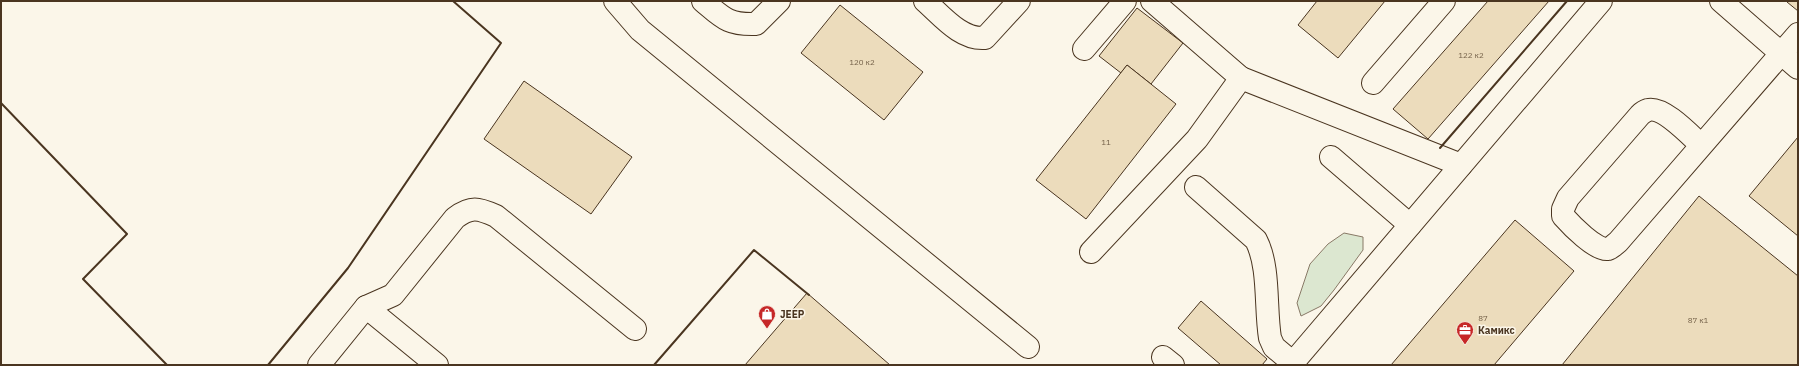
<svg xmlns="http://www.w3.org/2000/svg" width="1799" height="366" font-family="'IBM Plex Sans',sans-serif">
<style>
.green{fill:#dce7d0;stroke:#887966}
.building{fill:#ecdcbc;stroke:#4a3520}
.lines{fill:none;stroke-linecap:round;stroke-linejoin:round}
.minor-casing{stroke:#4a3520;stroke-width:24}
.minor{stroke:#fbf6e9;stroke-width:22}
.wall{stroke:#4a3520;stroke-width:2}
.labels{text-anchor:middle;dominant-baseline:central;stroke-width:3;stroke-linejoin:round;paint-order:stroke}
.number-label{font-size:8px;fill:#725f47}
.poi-label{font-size:10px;font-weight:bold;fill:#4a3520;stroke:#fbf6e9;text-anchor:start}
</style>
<rect width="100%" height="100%" fill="#fbf6e9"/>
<!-- green -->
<polygon class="green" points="1344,233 1363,237 1363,250 1334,290 1321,306 1301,316 1297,303 1310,264 1328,244"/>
<!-- building -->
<g class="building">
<polygon points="1317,1 1385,1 1338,58 1298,25"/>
<polygon points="1488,1 1549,1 1428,139 1393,109"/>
<polygon points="1788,1 1798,1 1798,11 1787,2"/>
<polygon points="840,5 923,72 884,120 801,53"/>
<polygon points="1137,8 1183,43 1151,84 1127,65 1121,73 1099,56"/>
<polygon points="1127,65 1176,104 1086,219 1036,180"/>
<polygon points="524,81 632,157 591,214 484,139"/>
<polygon points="1798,137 1798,236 1749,196"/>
<polygon points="1699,196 1798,276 1798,365 1562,365"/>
<polygon points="1515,220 1574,271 1494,365 1391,365"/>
<polygon points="807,293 890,365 745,365"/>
<polygon points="1201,301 1267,359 1262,365 1221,365 1178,328"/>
</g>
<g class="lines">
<!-- minor casing -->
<g class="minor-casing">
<g id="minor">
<polyline points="615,1 640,30 1028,347"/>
<path d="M703,1c20,17 25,24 53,23l23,-23"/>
<path d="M925,1c17,15 36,39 60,37l34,-37"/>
<polyline points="1152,1 1241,78"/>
<polyline points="1721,1 1798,68"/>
<polyline points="1084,49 1125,1"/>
<polyline points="1373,83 1444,1"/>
<path d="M1701,145c-11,-10 -38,-39 -53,-35 -3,1 -6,3 -8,5l-72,83 -5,11v7c8,9 33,35 45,33 4,-1 7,-5 10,-7l180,-208"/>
<polyline points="1331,157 1410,225"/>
<path d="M1196,187l60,53c14,27 9,68 14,98l4,9 19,16"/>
<polyline points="1091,252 1197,139 1241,78 1461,165"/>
<polyline points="366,307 437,365"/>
<polyline points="1163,357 1173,365"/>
<path d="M319,365l47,-58 27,-12 62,-77c16,-12 23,-10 41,-2l139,113"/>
<polyline points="1291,365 1601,1"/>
</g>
</g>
<!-- minor -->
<use href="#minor" class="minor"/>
<!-- wall -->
<g class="wall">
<polyline points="1,103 127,234 83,279 167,365"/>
<polyline points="1440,148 1567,1"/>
<polyline points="268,365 348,268 501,43 453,1"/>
<polyline points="654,365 754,250 809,295"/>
</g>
</g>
<!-- icons -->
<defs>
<g id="shop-pin" transform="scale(0.9)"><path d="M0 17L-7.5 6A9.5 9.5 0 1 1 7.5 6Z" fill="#c62828" stroke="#fbf6e9"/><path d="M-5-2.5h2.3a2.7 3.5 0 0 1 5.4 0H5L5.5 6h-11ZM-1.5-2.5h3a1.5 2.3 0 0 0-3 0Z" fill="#fff"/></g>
<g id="office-pin" transform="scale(0.9)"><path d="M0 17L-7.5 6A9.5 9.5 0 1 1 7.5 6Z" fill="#c62828" stroke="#fbf6e9"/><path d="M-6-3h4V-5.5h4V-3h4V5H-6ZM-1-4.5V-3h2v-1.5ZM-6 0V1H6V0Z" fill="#fff"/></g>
</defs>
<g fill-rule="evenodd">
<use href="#shop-pin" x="767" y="314"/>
<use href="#office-pin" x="1465" y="330"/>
</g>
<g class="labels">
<!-- number labels -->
<g class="number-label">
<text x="1471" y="55">122 к2</text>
<text x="862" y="62">120 к2</text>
<text x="1106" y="142">11</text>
<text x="1483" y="318">87</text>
<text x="1698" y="320">87 к1</text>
</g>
<!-- poi labels -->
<g class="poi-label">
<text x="780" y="314">JEEP</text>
<text x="1478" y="330">Камикс</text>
</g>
</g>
<!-- border -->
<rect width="1799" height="366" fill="none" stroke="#4a3520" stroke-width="4"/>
</svg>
